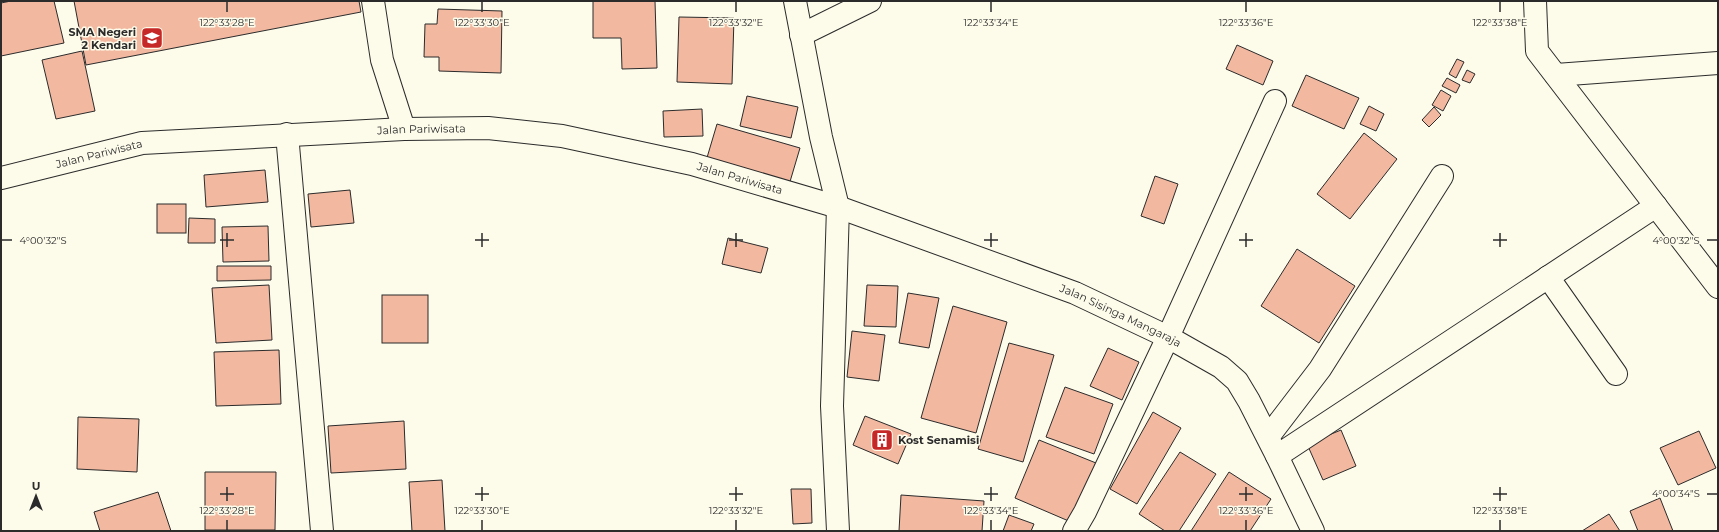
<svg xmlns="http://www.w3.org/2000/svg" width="1719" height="532" font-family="Montserrat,sans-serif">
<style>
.building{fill:#f2b8a0;stroke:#2b2b2b}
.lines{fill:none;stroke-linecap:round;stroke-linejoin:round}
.street-casing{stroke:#2b2b2b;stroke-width:24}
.secondary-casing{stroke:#2b2b2b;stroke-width:24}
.street{stroke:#fdfbea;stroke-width:22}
.secondary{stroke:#fdfbea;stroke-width:22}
.ticks{fill:none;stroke:#2b2b2b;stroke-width:1.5}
.labels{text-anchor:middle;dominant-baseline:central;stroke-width:3;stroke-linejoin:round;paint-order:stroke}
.poi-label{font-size:11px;font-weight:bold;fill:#2b2b2b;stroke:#fdfbea;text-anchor:end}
.street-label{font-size:11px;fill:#2b2b2b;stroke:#fdfbea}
.ticks-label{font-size:10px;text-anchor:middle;fill:#2b2b2b;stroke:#fdfbea;stroke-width:3;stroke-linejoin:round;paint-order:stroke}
</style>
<rect width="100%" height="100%" fill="#fdfbea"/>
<!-- building -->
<g class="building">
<polygon points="11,1 54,1 64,43 1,56 1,3"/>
<polygon points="74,1 359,1 361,12 86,65"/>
<polygon points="593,1 655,1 657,68 622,69 621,38 593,38"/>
<polygon points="438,9 502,11 501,73 439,71 439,57 424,57 425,24 437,24"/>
<polygon points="679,17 734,18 732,84 677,82"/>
<polygon points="1237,45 1273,61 1263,85 1226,69"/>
<polygon points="82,51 95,111 56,119 42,60"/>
<polygon points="1457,59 1464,62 1456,78 1449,74"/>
<polygon points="1467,70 1475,74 1470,83 1462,80"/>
<polygon points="1306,75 1359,98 1344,129 1292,106"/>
<polygon points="1447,78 1460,85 1456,93 1442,86"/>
<polygon points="1441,90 1451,96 1443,111 1432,105"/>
<polygon points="747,96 798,107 791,138 740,126"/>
<polygon points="1369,106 1384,114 1376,131 1360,124"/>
<polygon points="1434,107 1441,115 1429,127 1422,120"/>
<polygon points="702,109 703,136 664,137 663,111"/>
<polygon points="717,124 800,148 789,185 706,161"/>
<polygon points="1364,133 1397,159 1350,219 1317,194"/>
<polygon points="265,170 268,202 206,207 204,175"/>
<polygon points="1155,176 1178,184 1164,224 1141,216"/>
<polygon points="350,190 354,223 311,227 308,194"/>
<rect x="157" y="204" width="29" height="29"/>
<polygon points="189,218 215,219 215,243 188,243"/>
<polygon points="268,226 269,261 223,262 222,227"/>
<polygon points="728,238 768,248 761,273 722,264"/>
<polygon points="1297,249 1355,286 1319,343 1261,306"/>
<polygon points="217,266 271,266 271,280 217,281"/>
<polygon points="269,285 272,340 216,343 212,288"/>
<polygon points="867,285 898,286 896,327 864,326"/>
<polygon points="908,293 939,298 929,348 899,343"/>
<rect x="382" y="295" width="46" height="48"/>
<polygon points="953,306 1007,322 976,433 921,418"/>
<polygon points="852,331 885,335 879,381 847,377"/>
<polygon points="1009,343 1054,355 1023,462 978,449"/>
<polygon points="1108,348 1139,362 1122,400 1090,386"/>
<polygon points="279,350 281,404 216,406 214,352"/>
<polygon points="1065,387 1113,404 1094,454 1046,437"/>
<polygon points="1153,412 1181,428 1137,504 1110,489"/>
<polygon points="865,416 911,434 898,464 853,445"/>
<polygon points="78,417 139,419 137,472 77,469"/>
<polygon points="404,421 406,469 331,473 328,426"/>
<polygon points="1341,430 1356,466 1323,480 1307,444"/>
<polygon points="1699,431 1716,468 1678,485 1660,448"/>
<polygon points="1039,440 1096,463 1071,522 1015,498"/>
<polygon points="1180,452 1216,474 1179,531 1165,531 1139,514"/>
<polygon points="205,472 276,472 275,530 205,530"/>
<polygon points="1229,472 1271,499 1250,531 1191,531"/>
<polygon points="442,480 445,531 412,531 409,482"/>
<polygon points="791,489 811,489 812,523 793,524"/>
<polygon points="158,492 171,531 100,531 94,512"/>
<polygon points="901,495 984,501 982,531 899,531"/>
<polygon points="1660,498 1673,531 1638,531 1630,511"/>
<polygon points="1609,514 1620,531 1582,531"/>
<polygon points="1009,515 1034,524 1031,531 1003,531"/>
</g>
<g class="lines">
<!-- street casing -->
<g class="street-casing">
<g id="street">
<polyline points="373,1 382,60 404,129"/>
<polyline points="795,1 821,137 838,207 832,406 838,531"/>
<polyline points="1535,1 1537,51 1718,287"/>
<polyline points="801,35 870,1"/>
<polyline points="1556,75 1718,63"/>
<polyline points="287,134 322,531"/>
<polyline points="1548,277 1616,374"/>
<polyline points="1268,437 1320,369 1442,176"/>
<polyline points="1277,456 1656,206"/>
<polyline points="1074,531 1085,512 1168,337 1275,101"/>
</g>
</g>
<!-- secondary casing -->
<g class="secondary-casing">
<g id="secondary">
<path id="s1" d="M1,178l141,-35 262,-14 84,-1 74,8 130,28 146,43 237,86 93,44 53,30 16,14 12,20 28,55 36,75"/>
</g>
</g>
<!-- street -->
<use href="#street" class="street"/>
<!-- secondary -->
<use href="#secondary" class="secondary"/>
</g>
<!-- ticks -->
<path class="ticks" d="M227,2v10M482,2v10M736,2v10M991,2v10M1246,2v10M1500,2v10M227,233v14M482,233v14M736,233v14M991,233v14M1246,233v14M1500,233v14M2,240h10M220,240h14M475,240h14M729,240h14M984,240h14M1239,240h14M1493,240h14M1707,240h10M227,487v14M482,487v14M736,487v14M991,487v14M1246,487v14M1500,487v14M220,494h14M475,494h14M729,494h14M984,494h14M1239,494h14M1493,494h14M1707,494h10M227,520v10M482,520v10M736,520v10M991,520v10M1246,520v10M1500,520v10"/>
<!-- icons -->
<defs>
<g id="school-square" transform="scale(1.15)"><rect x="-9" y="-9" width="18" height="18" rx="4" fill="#c62828" stroke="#fdfbea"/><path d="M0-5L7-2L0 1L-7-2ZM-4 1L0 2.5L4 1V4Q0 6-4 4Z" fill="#fff"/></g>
<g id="building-square" transform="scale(1.15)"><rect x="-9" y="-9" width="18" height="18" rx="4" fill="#c62828" stroke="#fdfbea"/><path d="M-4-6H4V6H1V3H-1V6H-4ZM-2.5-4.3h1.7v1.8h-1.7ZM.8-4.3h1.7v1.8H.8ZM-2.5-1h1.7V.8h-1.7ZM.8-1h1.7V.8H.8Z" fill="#fff"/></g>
</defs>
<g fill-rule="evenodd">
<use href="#school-square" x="152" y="38"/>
<use href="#building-square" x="882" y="440"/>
</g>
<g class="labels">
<!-- poi labels -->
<g class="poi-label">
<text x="136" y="32">SMA Negeri<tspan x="136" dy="13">2 Kendari</tspan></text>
<text x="898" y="440" text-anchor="start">Kost Senamisi</text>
</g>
<!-- street labels -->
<g class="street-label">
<text stroke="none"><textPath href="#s1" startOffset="425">Jalan Pariwisata</textPath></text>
<text stroke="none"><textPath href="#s1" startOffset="101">Jalan Pariwisata</textPath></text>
<text stroke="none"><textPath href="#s1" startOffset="749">Jalan Pariwisata</textPath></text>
<text stroke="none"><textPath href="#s1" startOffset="1154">Jalan Sisinga Mangaraja</textPath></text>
</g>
</g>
<g class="ticks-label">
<text x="227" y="26">122°33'28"E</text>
<text x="482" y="26">122°33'30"E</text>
<text x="736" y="26">122°33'32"E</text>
<text x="991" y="26">122°33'34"E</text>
<text x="1246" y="26">122°33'36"E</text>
<text x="1500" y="26">122°33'38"E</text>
<text x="43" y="244">4°00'32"S</text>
<text x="1676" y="244">4°00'32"S</text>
<text x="1676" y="497">4°00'34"S</text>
<text x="227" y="514">122°33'28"E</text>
<text x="482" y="514">122°33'30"E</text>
<text x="736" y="514">122°33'32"E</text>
<text x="991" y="514">122°33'34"E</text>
<text x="1246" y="514">122°33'36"E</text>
<text x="1500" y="514">122°33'38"E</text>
</g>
<!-- border -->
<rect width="1719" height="532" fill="none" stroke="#2b2b2b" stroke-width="4"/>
<!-- north arrow -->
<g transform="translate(36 496)" stroke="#fdfbea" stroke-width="3" paint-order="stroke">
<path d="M0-3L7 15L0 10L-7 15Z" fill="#2b2b2b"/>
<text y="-6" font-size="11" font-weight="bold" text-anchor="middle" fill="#2b2b2b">U</text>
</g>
</svg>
